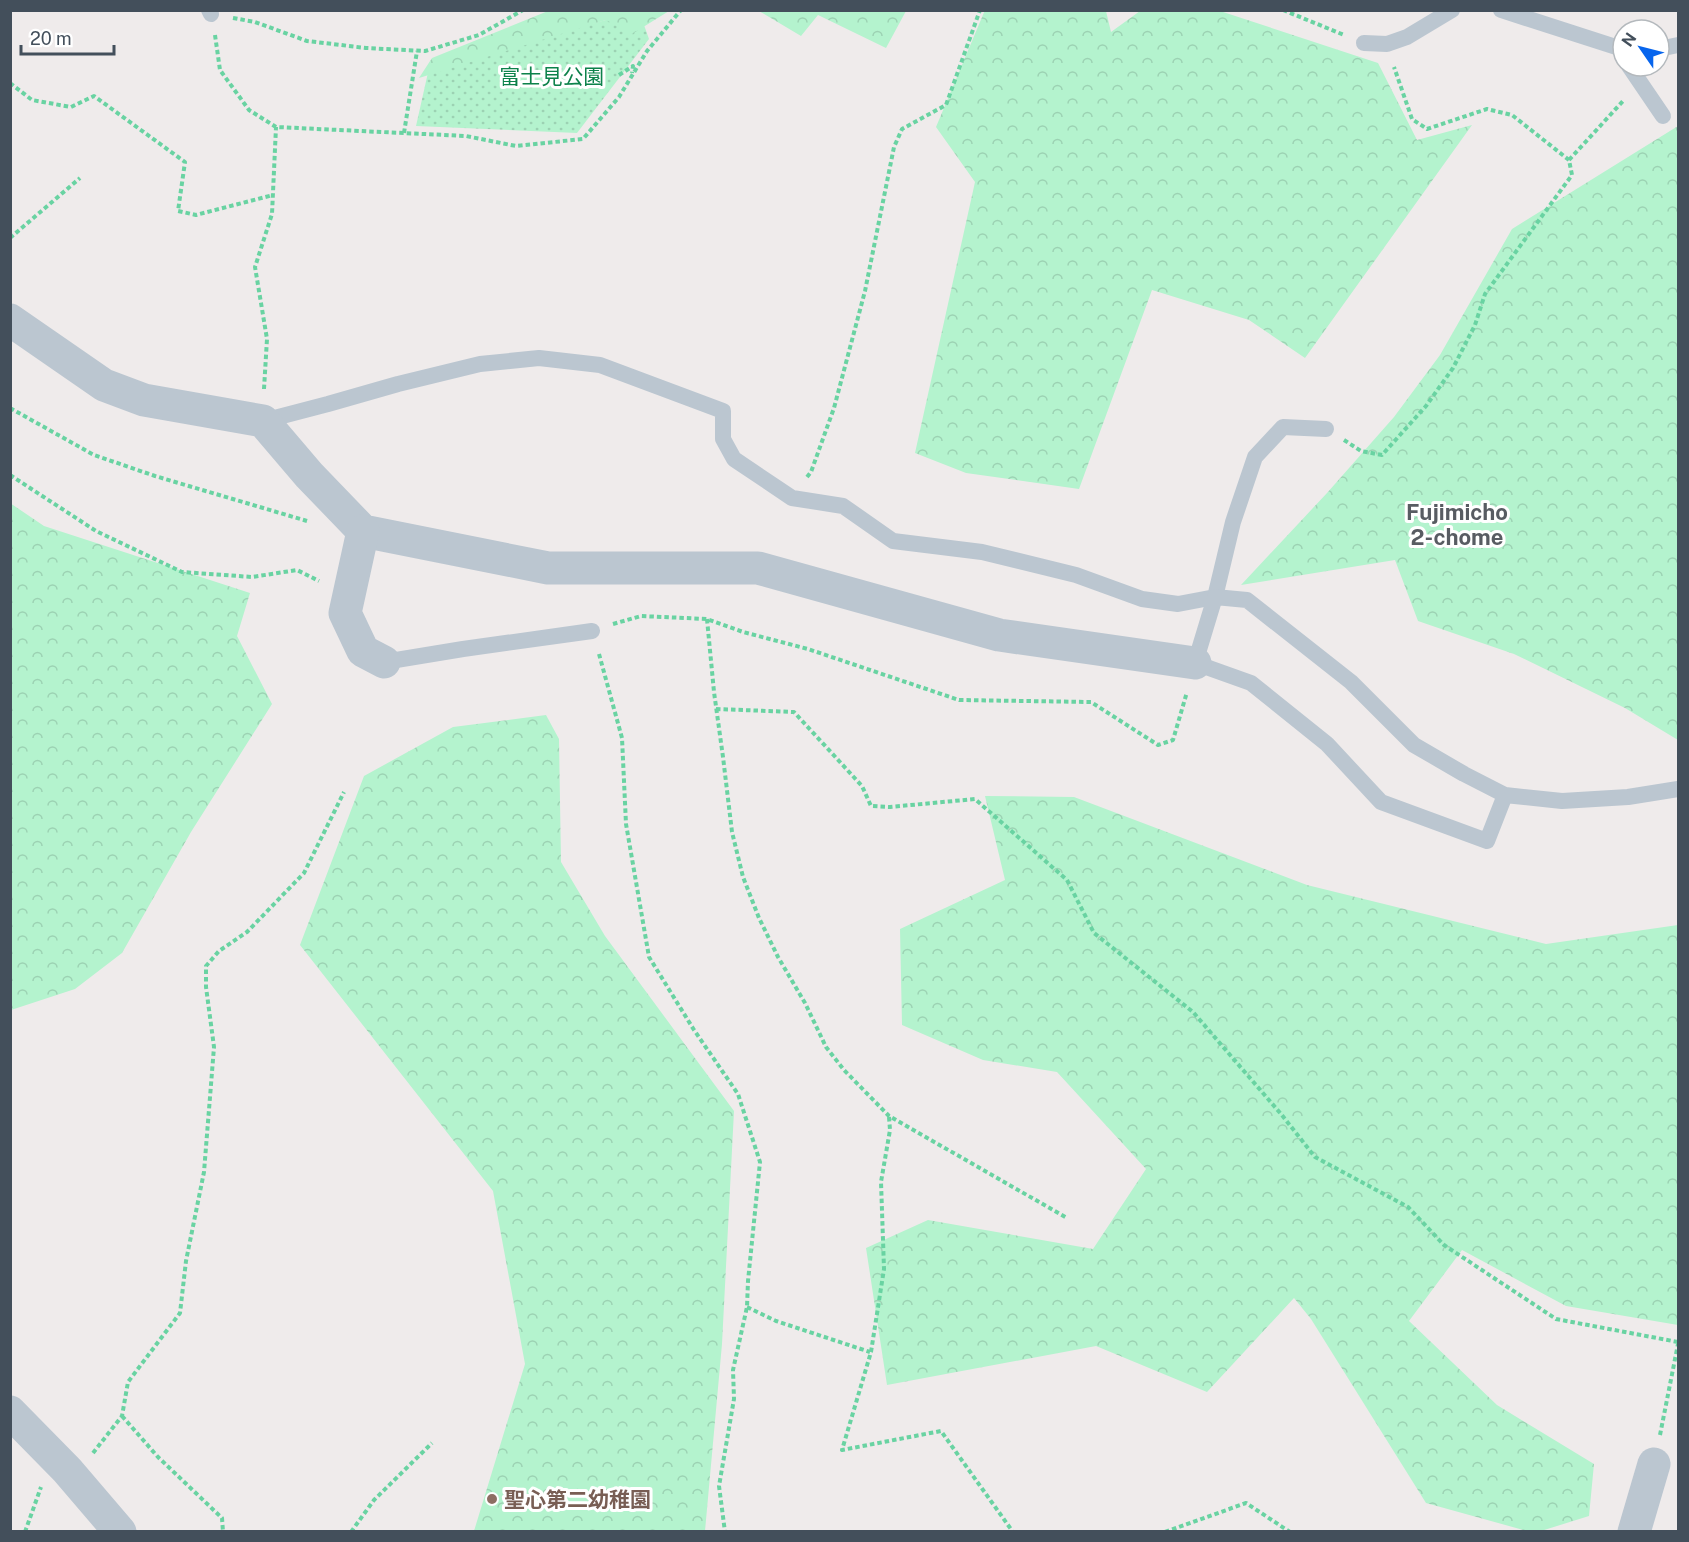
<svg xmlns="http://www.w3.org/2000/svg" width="1689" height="1542" font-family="'Public Sans','Noto Sans JP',sans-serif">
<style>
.grass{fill:url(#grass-dots)}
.forest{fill:url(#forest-crowns)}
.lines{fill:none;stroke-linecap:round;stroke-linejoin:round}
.path{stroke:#69d3a2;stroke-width:4;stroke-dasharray:4.5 3;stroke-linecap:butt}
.service{stroke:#bbc6d0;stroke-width:16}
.minor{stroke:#bbc6d0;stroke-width:33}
.education-dot{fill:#8d6e63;stroke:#fff;stroke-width:2}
.labels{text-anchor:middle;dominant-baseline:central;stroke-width:6;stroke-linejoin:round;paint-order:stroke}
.park-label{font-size:21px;fill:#0d824b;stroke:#fff}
.education-label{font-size:21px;font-weight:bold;fill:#785e54;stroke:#fff;text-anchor:start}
.neighbourhood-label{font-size:22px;font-weight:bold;fill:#585c62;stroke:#fff}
</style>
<defs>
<pattern id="grass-dots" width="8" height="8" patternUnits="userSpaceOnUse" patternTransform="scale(1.5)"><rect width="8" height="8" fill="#b4f3ce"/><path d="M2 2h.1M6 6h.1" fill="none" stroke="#9cd2b3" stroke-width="1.8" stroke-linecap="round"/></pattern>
<pattern id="forest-crowns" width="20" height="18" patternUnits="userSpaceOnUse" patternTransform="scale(1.5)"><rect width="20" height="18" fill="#b4f3ce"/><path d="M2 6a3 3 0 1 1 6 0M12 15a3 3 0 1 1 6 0" fill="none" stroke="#9cd2b3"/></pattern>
</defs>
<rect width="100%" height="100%" fill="#efebeb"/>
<!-- grass -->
<polygon class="grass" points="639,11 649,39 577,133 416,126 429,68"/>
<!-- forest -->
<g class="forest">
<polygon points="985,10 1106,11 1111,32 1140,11 1220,11 1378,63 1417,140 1472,125 1305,358 1249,320 1152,290 1079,489 966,473 915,453 975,182 936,127"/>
<polygon points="548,11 669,11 632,34 606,20 419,78 432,58"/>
<polygon points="759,11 906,11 886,48 818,15 801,36"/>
<polygon points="1678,126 1678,740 1625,708 1514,654 1418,621 1395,560 1241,585 1327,493 1394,417 1440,355 1512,229"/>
<polygon points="10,503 44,526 250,593 237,636 272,704 191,832 122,953 75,989 11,1010"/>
<polygon points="546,715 559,739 561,862 605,936 734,1111 722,1344 705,1531 474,1531 525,1364 493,1191 300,945 364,776 453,727"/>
<polygon points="985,796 1074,797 1307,885 1546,944 1678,925 1678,1325 1566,1306 1462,1250 1409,1321 1497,1405 1594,1464 1589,1516 1541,1531 1527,1531 1426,1503 1311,1319 1294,1298 1207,1392 1096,1346 887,1385 866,1248 928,1220 1093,1249 1146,1169 1057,1072 983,1060 902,1025 900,929 1005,880"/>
</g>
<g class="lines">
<!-- path -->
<g class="path">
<polyline points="1283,10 1344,35"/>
<polyline points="233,18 255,22 307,41 366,48 425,51 479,35 523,10"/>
<polyline points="215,35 220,70 249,110 276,127 466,136 516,146 583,139 619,97 647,51 681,10"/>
<polyline points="619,75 633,66 632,73"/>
<polyline points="10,83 32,100 71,107 94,96 185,162 178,211 196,215 273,195"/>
<polyline points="404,133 417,51"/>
<polyline points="1569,160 1623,101"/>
<polyline points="10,238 80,178"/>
<polyline points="264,389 267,339 255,267 272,214 276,127"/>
<polyline points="10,408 94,455 155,476 307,521"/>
<polyline points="1344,440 1361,451 1382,455 1426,406 1453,368 1475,325 1485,294 1572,175 1569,160 1512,115 1487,109 1427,129 1412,119 1394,67"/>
<polyline points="10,475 96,531 182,572 252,577 297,570 319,581"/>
<polyline points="807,477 811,472 834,408 865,291 894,147 902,129 946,105 980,10"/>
<polyline points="707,619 714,692 723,757 732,832 743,877 759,918 778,957 805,1003 826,1047 844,1070 889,1116 1067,1218"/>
<polyline points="613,624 641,616 707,619 743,632 808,649 959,700 1091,702 1158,745 1173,740 1187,692"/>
<polyline points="599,654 622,738 626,824 649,957 694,1030 738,1094 760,1162 748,1281 747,1307 733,1370 734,1399 719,1486 725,1532"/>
<polyline points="716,709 794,712 862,786 871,806 890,807 975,799 1067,880 1094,933 1193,1012 1281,1114 1315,1157 1408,1207 1444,1245 1556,1319 1678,1342"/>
<polyline points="889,1117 890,1130 881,1182 884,1269 871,1352 842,1450 941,1431 1013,1532"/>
<polyline points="747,1307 776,1321 870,1352"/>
<polyline points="122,1416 158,1457 222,1518 223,1532"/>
<polyline points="1660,1435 1678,1344"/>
<polyline points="93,1453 122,1416 128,1382 180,1313 186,1261 204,1172 214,1047 206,987 206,966 219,951 247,932 304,873 344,792"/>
<polyline points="25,1532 41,1487"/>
<polyline points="351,1532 374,1500 432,1443"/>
<polyline points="1165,1532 1246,1503 1290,1532"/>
</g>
<!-- service -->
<g class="service">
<polyline points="209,10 211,14"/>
<polyline points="1501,10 1616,47 1623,47"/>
<polyline points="1364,43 1387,44 1407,37 1452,10"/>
<polyline points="1659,49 1678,45"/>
<polyline points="1629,66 1663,116"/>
<polyline points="263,421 328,404 398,384 480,364 539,358 600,365 723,411 723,439 734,459 792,498 843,506 893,541 982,552 1076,575 1142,599 1178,604 1215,597 1233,522 1255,457 1283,427 1326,429"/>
<polyline points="384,662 463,649 592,631"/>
<polyline points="1505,795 1487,841 1381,802 1327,744 1251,683 1195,663 1215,597 1247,600 1351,682 1414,745 1464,774 1505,795 1562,801 1628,797 1678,789"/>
</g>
<!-- minor -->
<g class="minor">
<polyline points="10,320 104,385 144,400 263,421 309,475 363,531 548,568 758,568 999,635 1195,663"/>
<polyline points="363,531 345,613 363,651 384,662"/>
<polyline points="10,1412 67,1470 120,1532"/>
<polyline points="1634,1532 1654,1464"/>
</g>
</g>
<!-- markers -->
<circle class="education-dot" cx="492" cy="1499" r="6"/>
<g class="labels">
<!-- park labels -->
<g class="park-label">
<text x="552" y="76">富士見公園</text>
</g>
<!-- education labels -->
<g class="education-label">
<text x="504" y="1499">聖心第二幼稚園</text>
</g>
<!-- neighbourhood labels -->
<g class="neighbourhood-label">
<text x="1457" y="512">Fujimicho<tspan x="1457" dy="25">2-chome</tspan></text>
</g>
</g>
<!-- border -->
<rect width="1689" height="1542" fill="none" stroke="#434f5b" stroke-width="24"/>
<!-- north arrow -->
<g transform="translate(1641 48) rotate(305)"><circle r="28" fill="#ffffff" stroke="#b4b9bd" stroke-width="1.5"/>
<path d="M0-4.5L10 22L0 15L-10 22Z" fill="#0765ed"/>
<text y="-9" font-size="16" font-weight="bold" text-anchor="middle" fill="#434f5b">N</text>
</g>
<!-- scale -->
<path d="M21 45v9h93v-9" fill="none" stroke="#434f5b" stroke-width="3"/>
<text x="30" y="45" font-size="18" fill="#434f5b" stroke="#ffffff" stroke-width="4.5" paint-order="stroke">20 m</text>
</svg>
